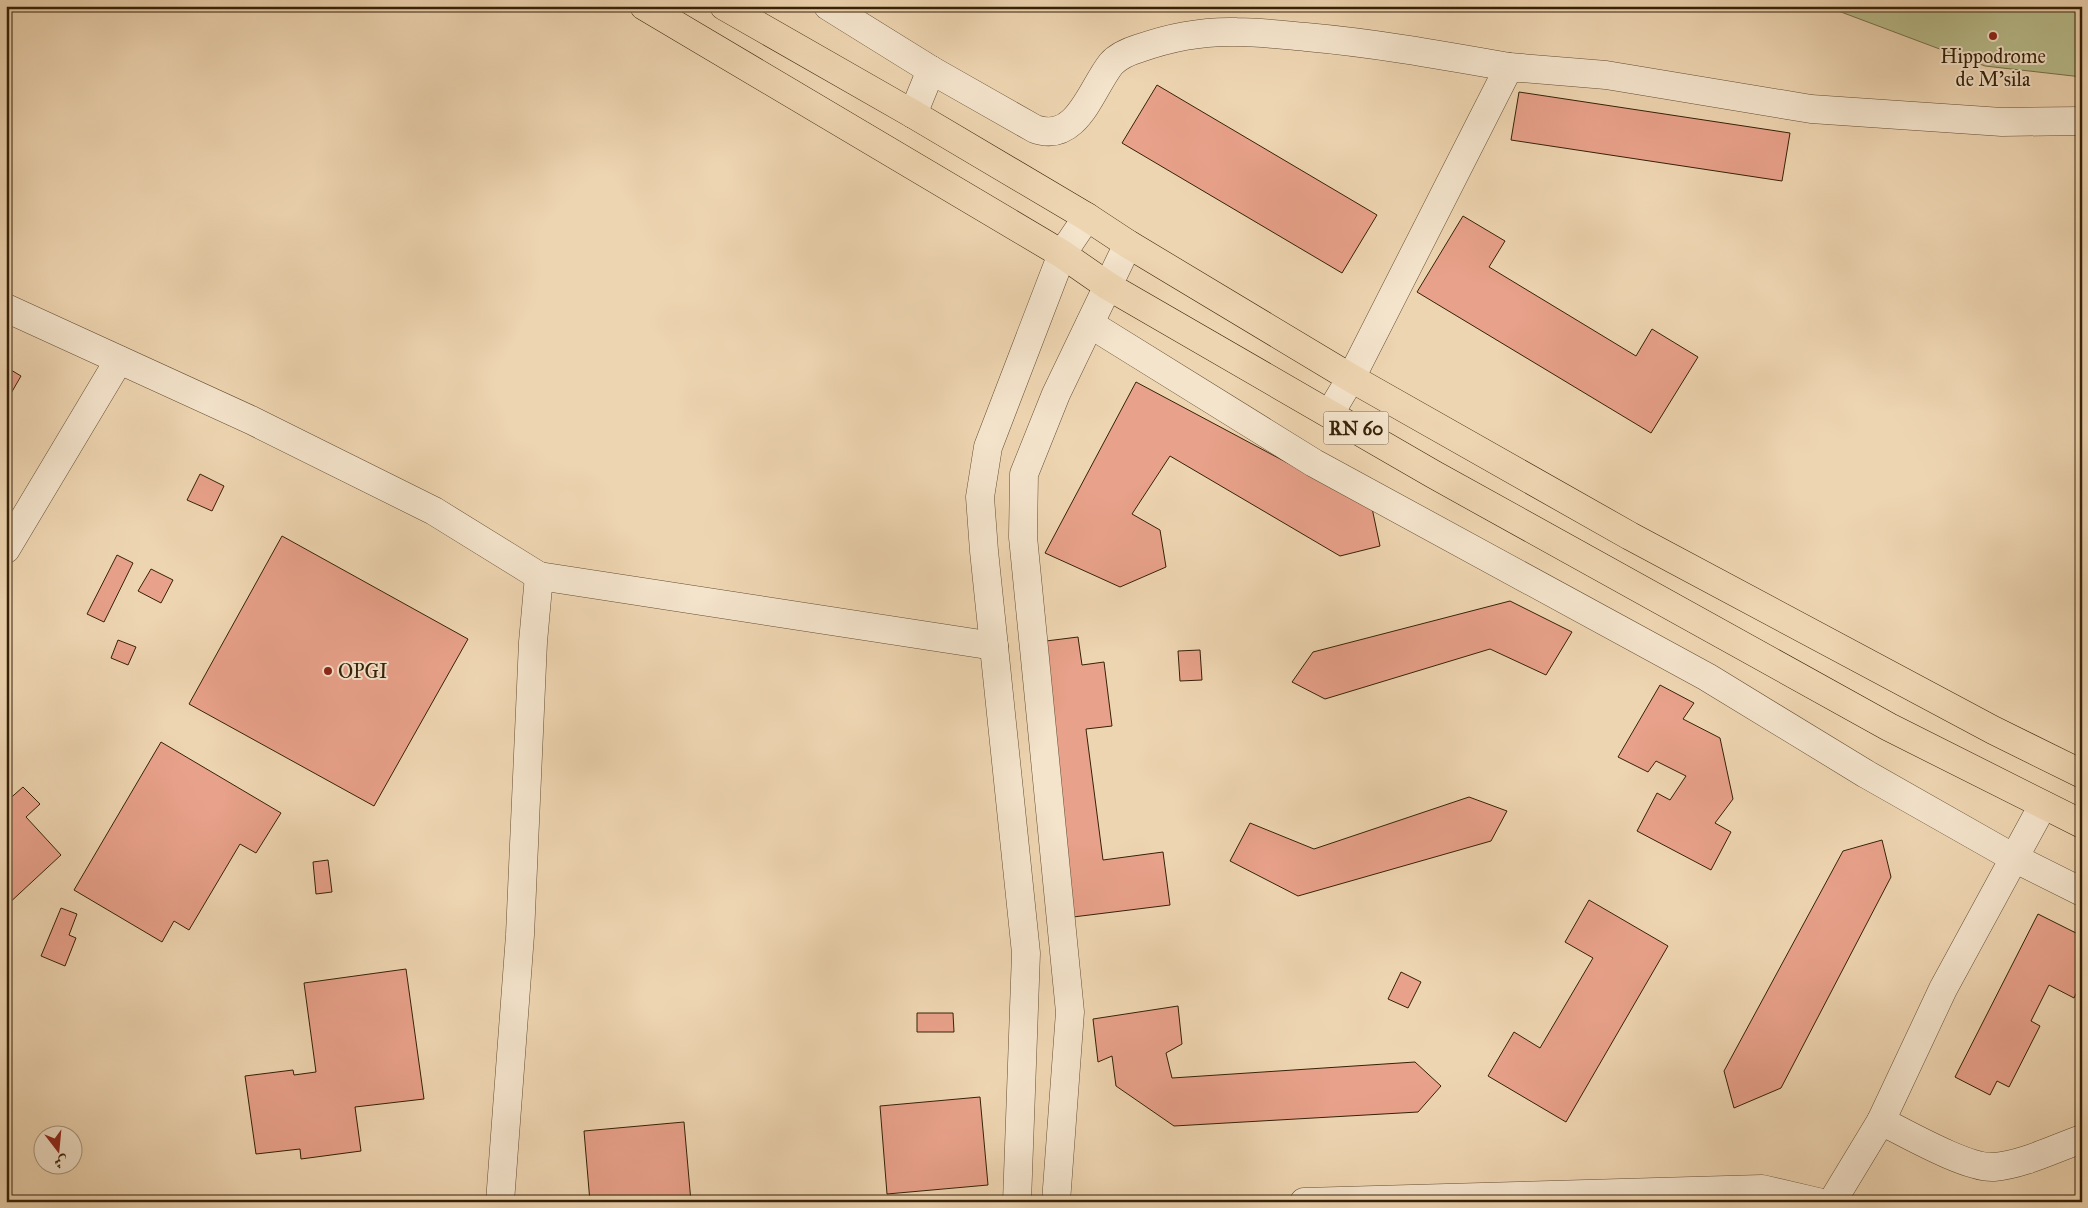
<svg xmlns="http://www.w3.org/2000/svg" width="2088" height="1208" font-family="'IM FELL Great Primer',Amiri,serif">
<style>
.green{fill:#b9bd8c;stroke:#786f4a}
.building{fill:#e8a18a;stroke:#362107}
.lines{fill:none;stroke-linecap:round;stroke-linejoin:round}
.minor-casing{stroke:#644e32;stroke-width:29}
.major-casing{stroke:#362107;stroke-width:29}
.minor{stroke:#f4e4cc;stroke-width:28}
.major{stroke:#eed5b1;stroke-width:28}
.poi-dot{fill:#8f2418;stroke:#f4e4cc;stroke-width:2}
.labels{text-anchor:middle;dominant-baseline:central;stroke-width:4;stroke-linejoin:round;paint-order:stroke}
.shield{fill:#f4e4cc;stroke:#6f5c42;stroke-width:1}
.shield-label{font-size:19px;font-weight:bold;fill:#362107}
.poi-label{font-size:20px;fill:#362107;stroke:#f4e4cc}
</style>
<rect width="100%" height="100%" fill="#eed5b1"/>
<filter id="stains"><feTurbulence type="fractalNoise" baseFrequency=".004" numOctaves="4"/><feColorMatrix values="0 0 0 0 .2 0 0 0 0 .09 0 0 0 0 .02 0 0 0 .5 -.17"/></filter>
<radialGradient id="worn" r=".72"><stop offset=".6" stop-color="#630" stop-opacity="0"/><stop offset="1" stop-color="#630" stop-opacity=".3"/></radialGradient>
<!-- green -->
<polygon class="green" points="1825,6 2082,6 2082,77 1985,66"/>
<!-- building -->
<g class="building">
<polygon points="1157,85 1377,215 1342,273 1122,143"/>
<polygon points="1519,92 1790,133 1782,181 1511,140"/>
<polygon points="1463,216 1505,241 1489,267 1636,356 1652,329 1698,357 1651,433 1417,292"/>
<polygon points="6,367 21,376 6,402"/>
<polygon points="1136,382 1372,508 1380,546 1340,556 1170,456 1132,514 1160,530 1166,567 1120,587 1045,553"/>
<polygon points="200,474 224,486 212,511 187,500"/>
<polygon points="282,536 468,639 374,806 189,704"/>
<polygon points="117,555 133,563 104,622 87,614"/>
<polygon points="151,569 173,580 161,603 138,591"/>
<polygon points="1510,601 1572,632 1546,675 1490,649 1325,699 1292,682 1313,652"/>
<polygon points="1078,637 1082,665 1104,662 1112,726 1086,729 1103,860 1163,852 1170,905 1065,918 1030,643"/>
<polygon points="118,640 136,647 128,665 111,658"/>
<polygon points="1200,650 1202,680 1180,681 1178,651"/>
<polygon points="1660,685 1694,703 1683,719 1720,738 1733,799 1715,823 1731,832 1711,870 1637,831 1657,793 1670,800 1686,776 1656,761 1648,772 1618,757"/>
<polygon points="161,742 281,813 256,853 240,844 189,930 174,921 162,942 74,890"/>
<polygon points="23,787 40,804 26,817 61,855 6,906 6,802"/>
<polygon points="1469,797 1507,811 1491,841 1298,896 1230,861 1250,823 1314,849"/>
<polygon points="1882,840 1891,877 1781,1088 1734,1108 1724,1071 1843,851"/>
<polygon points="328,860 332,892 316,894 313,862"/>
<polygon points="1589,900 1668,946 1566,1122 1488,1076 1514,1032 1540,1048 1593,958 1565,942"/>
<polygon points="61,908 77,914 69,935 76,938 65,966 41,956"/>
<polygon points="2038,914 2082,936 2082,992 2078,990 2074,998 2049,985 2031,1021 2040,1026 2009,1087 1997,1081 1990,1095 1955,1077"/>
<polygon points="406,969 424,1099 355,1107 361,1151 301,1159 300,1149 256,1154 245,1076 293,1070 294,1075 316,1072 304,983"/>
<polygon points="1401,972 1421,982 1408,1008 1388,999"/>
<polygon points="1178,1006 1182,1044 1166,1053 1172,1078 1415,1062 1441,1086 1418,1112 1174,1126 1116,1086 1112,1056 1098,1062 1093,1019"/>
<polygon points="917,1013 953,1013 954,1032 917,1032"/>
<polygon points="980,1097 988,1185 887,1194 880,1106"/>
<polygon points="684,1122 691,1202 590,1202 584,1131"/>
</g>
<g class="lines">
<!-- minor casing -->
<g class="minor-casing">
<g id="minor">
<polyline points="828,6 931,70"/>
<path d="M913,114l18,-44 104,59c42,15 56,-40 76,-65 7,-8 19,-13 29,-16 31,-11 65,-17 97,-16 23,0 46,3 69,5 68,6 135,18 203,30"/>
<polyline points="6,308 251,420 434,511 539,576"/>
<polyline points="1090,324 1314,463 1707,677 1866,774 2014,858 2082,892"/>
<polyline points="1330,413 1351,378 1509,67 1606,75 1811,109 2002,122 2082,121"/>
<polyline points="6,549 119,360"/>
<polyline points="1881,1121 1943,989 2043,805"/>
<polyline points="500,1202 520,935 533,642 539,576 994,646"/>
<polyline points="1017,1202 1026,953 984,551 980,497 988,447 1062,254 1087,217"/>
<polyline points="1056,1202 1070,1012 1023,537 1024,474 1056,394 1128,244"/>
<polyline points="1304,1202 1762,1189 1818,1202"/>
<path d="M1832,1202l49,-81c26,13 87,48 113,46 28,-2 62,-19 88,-28"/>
</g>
</g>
<!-- major casing -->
<g class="major-casing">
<g id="major">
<polyline points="644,6 1062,254 1108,286 1433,474 1889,727 2082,824"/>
<polyline points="724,6 913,114 1087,217 1128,244 1351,378 1630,536 1993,730 2082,774"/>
</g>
</g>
<!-- minor -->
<use href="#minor" class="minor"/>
<!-- major -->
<use href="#major" class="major"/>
</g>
<!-- markers -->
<g class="poi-dot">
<circle cx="1993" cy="36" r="5"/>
<circle cx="328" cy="671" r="5"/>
</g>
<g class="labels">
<!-- shield labels -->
<rect class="shield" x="1323.5" y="411.5" width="65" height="33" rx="4"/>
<g class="shield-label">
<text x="1356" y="428">RN 60</text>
</g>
<!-- poi labels -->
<g class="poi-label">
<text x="1993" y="56">Hippodrome<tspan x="1993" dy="23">de M'sila</tspan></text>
<text x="338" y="671" text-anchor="start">OPGI</text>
</g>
</g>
<!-- margin -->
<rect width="2088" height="1208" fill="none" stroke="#eed5b1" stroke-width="25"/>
<rect x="8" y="8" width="2073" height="1193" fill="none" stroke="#362107" stroke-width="2.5"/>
<rect x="12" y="12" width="2063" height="1183" fill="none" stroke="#362107"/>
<!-- north arrow -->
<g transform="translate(58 1150) rotate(164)"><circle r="24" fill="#f4e4cc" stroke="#a8967d"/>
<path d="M0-4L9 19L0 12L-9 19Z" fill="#8f2418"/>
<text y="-8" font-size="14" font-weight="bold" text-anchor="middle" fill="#362107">ش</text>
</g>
<rect width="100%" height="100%" filter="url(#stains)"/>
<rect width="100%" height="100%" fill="url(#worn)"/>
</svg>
